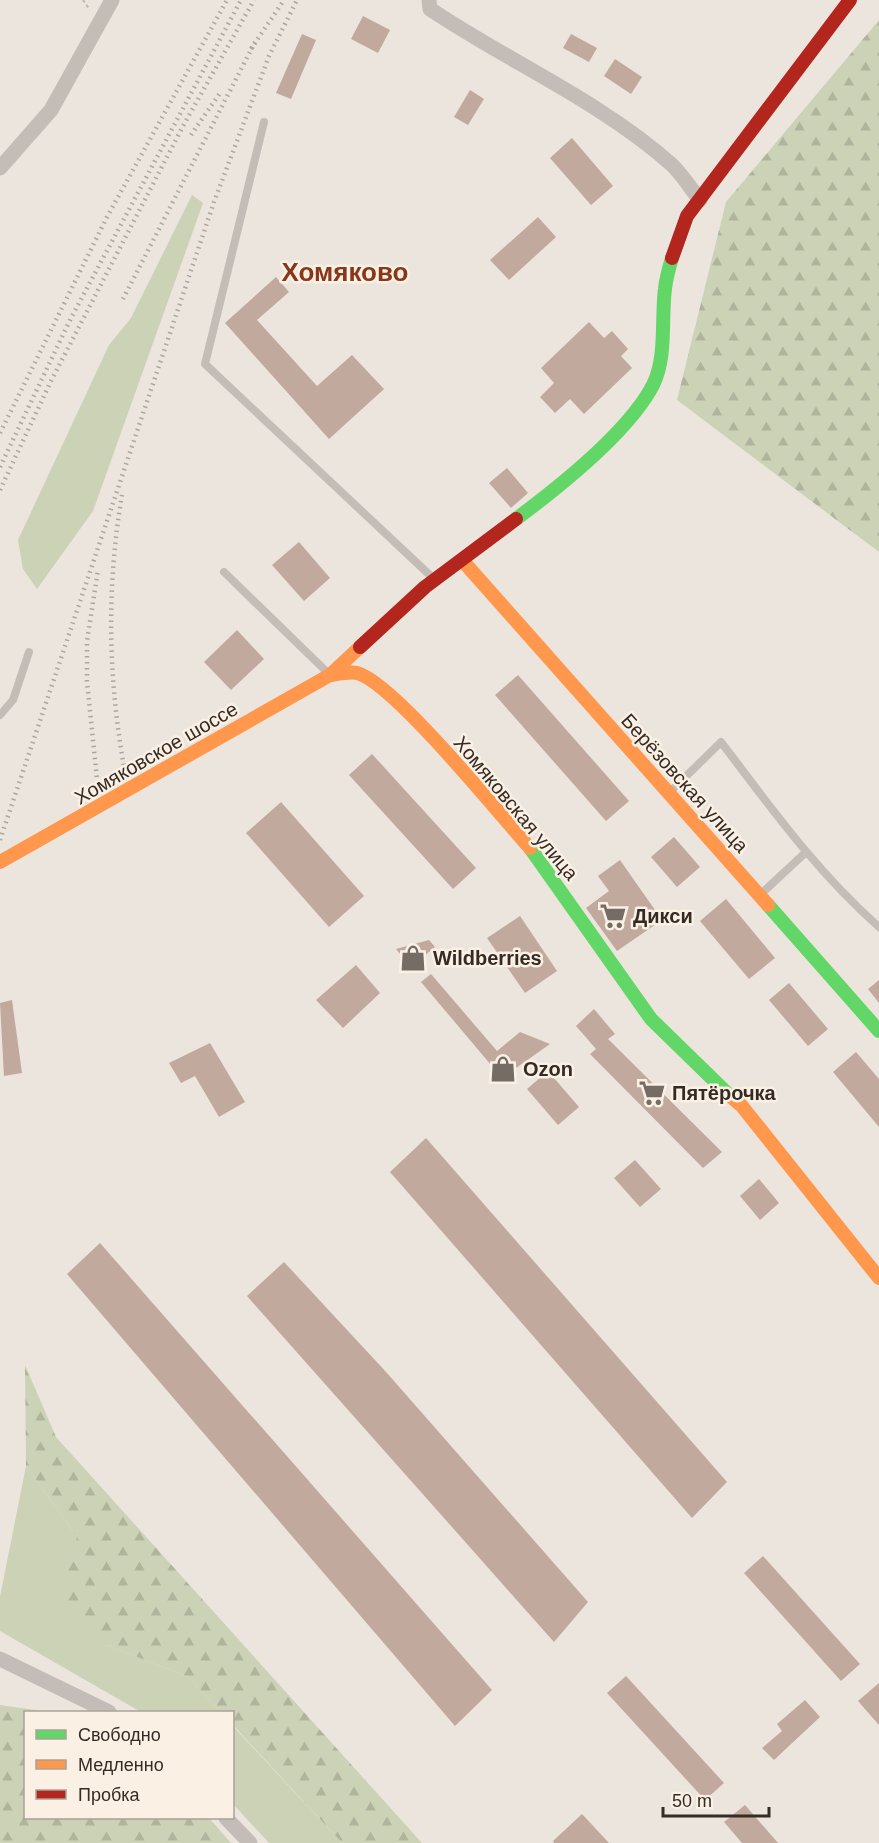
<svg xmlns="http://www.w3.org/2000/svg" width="879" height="1843" font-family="Helvetica,sans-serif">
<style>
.grass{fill:#ccd2b6}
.forest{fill:url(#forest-firs)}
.building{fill:#c1a99e}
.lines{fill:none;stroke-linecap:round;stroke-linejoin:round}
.path{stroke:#bdb6af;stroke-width:2;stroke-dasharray:3 3;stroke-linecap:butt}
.lane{stroke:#c4bdb7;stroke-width:8}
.street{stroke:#c4bdb7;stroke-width:15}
.fast{stroke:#63d668;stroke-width:14}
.slow{stroke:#ff974d;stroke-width:14}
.jam{stroke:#b3261e;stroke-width:14}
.rail{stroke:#aca6a1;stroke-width:4.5;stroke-dasharray:1.5 4.5;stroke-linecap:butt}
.labels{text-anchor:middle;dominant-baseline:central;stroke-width:5;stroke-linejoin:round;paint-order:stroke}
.street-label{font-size:20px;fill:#352b25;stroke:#faf0e4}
.poi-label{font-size:20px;font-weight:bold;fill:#352b25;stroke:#faf0e4;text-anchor:start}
.district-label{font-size:26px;font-weight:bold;fill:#88371b;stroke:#faf0e4}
</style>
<defs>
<pattern id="forest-firs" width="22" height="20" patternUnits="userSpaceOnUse" patternTransform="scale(1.5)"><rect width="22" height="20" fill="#ccd2b6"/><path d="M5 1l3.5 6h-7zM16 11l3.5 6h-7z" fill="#b0b49c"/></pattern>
</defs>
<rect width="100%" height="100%" fill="#ece5dd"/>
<!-- grass -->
<g class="grass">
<polygon points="192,195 203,203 93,511 37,589 23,569 18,540 109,345 131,318"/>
<polygon points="26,1466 77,1537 107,1645 188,1677 221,1712 141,1712 0,1631 0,1597"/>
<polygon points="232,1725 342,1843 269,1843 233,1804"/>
</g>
<!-- forest -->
<g class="forest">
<polygon points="879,20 879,552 677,400 726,202"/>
<polygon points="25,1365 56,1437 422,1843 342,1843 233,1725 232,1712 221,1712 188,1677 107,1645 59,1607 77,1537 26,1466"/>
<polygon points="0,1705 49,1712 26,1712 26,1818 209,1818 231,1843 0,1843"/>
</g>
<!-- building -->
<g class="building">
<polygon points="363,16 390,30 378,53 351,39"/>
<polygon points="302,34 316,40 291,99 276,93"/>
<polygon points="571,34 597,48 589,62 563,48"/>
<polygon points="615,59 642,77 631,94 604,76"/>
<polygon points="470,90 484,99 468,125 454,117"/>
<polygon points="572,138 613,186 591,205 550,158"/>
<polygon points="538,217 556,237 509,280 490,260"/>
<polygon points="276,277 289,292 257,320 317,386 352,355 384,389 329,439 225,323"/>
<polygon points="589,322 604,338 612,331 628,349 621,356 632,368 584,414 570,399 555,413 540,397 554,383 541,368"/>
<polygon points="507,468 528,493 511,508 489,483"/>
<polygon points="299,542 330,578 304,601 272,565"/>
<polygon points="237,630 264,659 231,690 204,662"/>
<polygon points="518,675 629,801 606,821 495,695"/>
<polygon points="372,754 476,868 453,889 349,775"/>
<polygon points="281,802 364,896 329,927 246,833"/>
<polygon points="674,837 700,867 677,887 651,857"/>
<polygon points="620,860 662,920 617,951 586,908 609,891 598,876"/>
<polygon points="726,899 775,958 749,979 700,921"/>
<polygon points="520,916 557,971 525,993 487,938"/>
<polygon points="429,940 435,947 411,967 396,949"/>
<polygon points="356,965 380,993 343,1028 316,1000"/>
<polygon points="431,974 497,1051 520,1032 550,1044 502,1078 421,982"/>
<polygon points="879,980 879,1003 868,989"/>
<polygon points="789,983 828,1029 808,1046 769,1000"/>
<polygon points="12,1000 22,1073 4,1076 0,1003"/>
<polygon points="594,1009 615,1034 608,1039 722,1152 703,1168 590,1054 596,1049 576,1026"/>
<polygon points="210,1043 245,1102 219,1117 195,1076 181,1083 169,1063"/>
<polygon points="856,1052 879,1079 879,1127 833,1072"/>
<polygon points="548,1071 579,1107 558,1125 527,1089"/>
<polygon points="426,1138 727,1482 692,1518 390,1172"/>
<polygon points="635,1160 661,1189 640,1207 614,1178"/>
<polygon points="759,1179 779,1203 760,1220 740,1196"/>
<polygon points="100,1243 492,1690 455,1726 67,1274"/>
<polygon points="284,1262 387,1373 588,1602 554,1642 247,1296"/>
<polygon points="763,1556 860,1664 841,1681 744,1573"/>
<polygon points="626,1676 724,1783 705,1800 607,1693"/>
<polygon points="879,1683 879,1725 858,1701"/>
<polygon points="805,1700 820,1717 774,1760 762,1748 782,1731 777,1724"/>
<polygon points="745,1805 778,1843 742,1843 724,1822"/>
<polygon points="582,1814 609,1843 554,1843 553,1841"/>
</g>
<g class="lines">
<!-- path -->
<polyline class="path" points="83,0 90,10"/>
<!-- lane -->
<g class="lane">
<polyline points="264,122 205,364 434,579"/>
<polyline points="224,572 329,674"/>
<polyline points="0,715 13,700 29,652"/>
<path d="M671,791l50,-49c51,67 95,129 158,185"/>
<polyline points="762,893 805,853"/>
</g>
<!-- street -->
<g class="street">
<path d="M429,0l1,9c79,53 170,92 241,155 11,10 20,25 29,36"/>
<polyline points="0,168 51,110 112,0"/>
<polyline points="0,1659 109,1712"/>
<polyline points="226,1818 250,1843"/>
</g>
<!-- fast -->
<g class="fast">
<path d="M516,519c43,-32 112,-86 137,-134 14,-28 8,-66 12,-96 1,-10 4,-21 7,-31"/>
<polyline points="530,848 651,1019 729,1095"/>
<polyline points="768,905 879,1031"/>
</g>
<!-- slow -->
<g class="slow">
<polyline points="462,560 768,905"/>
<path d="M330,675c8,-1 20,-4 27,-2 36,9 143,142 173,175"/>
<polyline points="0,862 330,675 360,647"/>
<polyline points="729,1095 741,1105 879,1278"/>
</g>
<!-- jam -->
<g class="jam">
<polyline points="672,258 687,216 850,0"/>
<polyline points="360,647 425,587 516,519"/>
</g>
<!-- rail -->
<g class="rail">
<polyline points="251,49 284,0"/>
<polyline points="191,135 220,93"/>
<polyline points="123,299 255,42"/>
<polyline points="0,433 107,217 227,0"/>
<polyline points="0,467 71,318 241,0"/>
<polyline points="0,490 51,381 183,126 254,0"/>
<path d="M122,495c-16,93 -14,190 4,282"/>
<polyline points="98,789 87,681 87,641 98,570"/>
<polyline points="0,840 214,202 269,56 297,0"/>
</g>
</g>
<!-- icons -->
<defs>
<g id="supermarket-bare" transform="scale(2.07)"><path d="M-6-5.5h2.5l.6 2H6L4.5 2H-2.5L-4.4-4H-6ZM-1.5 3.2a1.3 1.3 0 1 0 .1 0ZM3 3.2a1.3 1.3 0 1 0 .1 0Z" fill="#756c65" stroke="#faf0e4" stroke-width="2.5" paint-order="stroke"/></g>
<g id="shop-bare" transform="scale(2.07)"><path d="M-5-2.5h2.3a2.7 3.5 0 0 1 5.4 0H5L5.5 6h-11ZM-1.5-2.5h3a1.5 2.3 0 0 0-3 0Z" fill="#756c65" stroke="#faf0e4" stroke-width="2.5" paint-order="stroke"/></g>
</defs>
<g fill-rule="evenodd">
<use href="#supermarket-bare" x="613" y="916"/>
<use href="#shop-bare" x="413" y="958"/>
<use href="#shop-bare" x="503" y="1069"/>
<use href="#supermarket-bare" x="652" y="1093"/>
</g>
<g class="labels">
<!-- street labels -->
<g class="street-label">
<text transform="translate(156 753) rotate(-30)">Хомяковское шоссе</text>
<text transform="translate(685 783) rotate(48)">Берёзовская улица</text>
<text transform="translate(516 808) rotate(50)">Хомяковская улица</text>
</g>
<!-- poi labels -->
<g class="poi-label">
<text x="633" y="916">Дикси</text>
<text x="433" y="958">Wildberries</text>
<text x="523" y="1069">Ozon</text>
<text x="672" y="1093">Пятёрочка</text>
</g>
<!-- district labels -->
<g class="district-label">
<text x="345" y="272">Хомяково</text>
</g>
</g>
<!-- legend -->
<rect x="24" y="1711" width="210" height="108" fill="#faf0e4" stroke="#aba198" stroke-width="1.5"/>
<rect x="36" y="1730" width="30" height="9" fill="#63d668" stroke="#aba198" stroke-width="1.5"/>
<text x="78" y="1741" font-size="18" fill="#352b25">Свободно</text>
<rect x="36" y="1760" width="30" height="9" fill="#ff974d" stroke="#aba198" stroke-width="1.5"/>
<text x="78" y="1771" font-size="18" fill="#352b25">Медленно</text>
<rect x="36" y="1790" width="30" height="9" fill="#b3261e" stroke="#aba198" stroke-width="1.5"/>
<text x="78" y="1801" font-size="18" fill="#352b25">Пробка</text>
<!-- scale -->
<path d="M663 1807v9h106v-9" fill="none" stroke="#352b25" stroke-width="3"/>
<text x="672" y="1807" font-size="18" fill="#352b25" stroke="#faf0e4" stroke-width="4.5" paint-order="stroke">50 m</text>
</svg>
